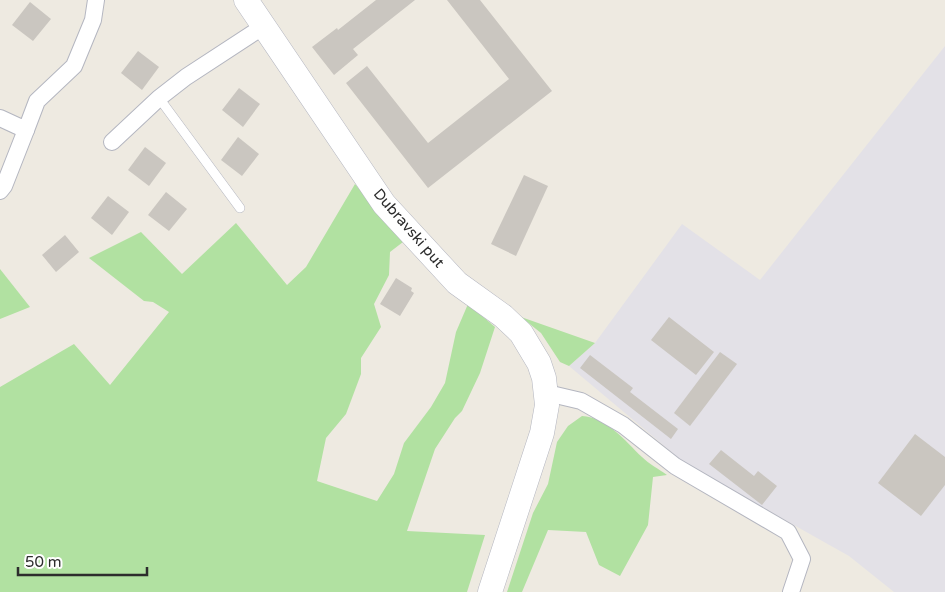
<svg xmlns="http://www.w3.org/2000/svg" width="945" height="592" font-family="'Varela Round',sans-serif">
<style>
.industrial{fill:#e3e1e7}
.green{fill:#b1e1a1}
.building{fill:#cac6c0}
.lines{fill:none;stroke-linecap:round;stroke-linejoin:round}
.service-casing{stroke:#b4b6c0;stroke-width:10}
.minor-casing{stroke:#b4b6c0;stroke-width:18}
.secondary-casing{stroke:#b4b6c0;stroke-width:25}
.service{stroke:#fff;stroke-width:9}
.minor{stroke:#fff;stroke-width:16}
.secondary{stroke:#fff;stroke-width:24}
.labels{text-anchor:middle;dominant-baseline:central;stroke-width:4;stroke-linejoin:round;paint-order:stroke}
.street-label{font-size:15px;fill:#2d2d2d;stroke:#fff}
</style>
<rect width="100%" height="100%" fill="#eeeae1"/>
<!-- industrial -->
<polygon class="industrial" points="945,46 945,592 894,592 849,556 687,465 569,366 595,343 682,224 760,280"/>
<!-- green -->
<g class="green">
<polygon points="355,184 403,242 390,252 389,275 374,304 381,327 361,358 361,374 346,414 326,438 317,481 377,501 394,474 404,443 431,407 445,383 456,332 468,304 495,327 480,373 462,411 455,418 435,449 407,531 485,535 467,592 0,592 0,387 74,344 110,385 169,312 153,302 144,301 89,258 141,232 182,274 236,223 287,285 306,267"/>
<polygon points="0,269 30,307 0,319"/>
<polygon points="521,317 595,343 569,366 560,362 541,333"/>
<path d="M582,416c25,1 43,25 60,41 7,7 17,12 25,18l-14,2 -5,48 -28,51 -21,-11 -13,-33 -38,-2 -26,62h-15l26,-79 15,-29 9,-42 11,-16z"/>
</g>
<!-- building -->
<g class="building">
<polygon points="376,0 415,0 353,49 358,55 334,75 312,47 337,28 338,30"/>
<polygon points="447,0 480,0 552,91 428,188 346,83 367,66 428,143 509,79"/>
<polygon points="30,2 51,19 33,41 12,25"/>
<polygon points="138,51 159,67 142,90 121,73"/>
<polygon points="239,88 260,104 243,127 222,110"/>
<polygon points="238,137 259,154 242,176 221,160"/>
<polygon points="145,147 166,163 149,186 128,170"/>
<polygon points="524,175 548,186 516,256 491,244"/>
<polygon points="166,192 187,209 169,231 148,215"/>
<polygon points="108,196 129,212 112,235 91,218"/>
<polygon points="65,235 79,252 56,272 42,255"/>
<polygon points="396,278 412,288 411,291 414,293 400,316 380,304"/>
<polygon points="669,317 714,352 696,375 651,340"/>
<polygon points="720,352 737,364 690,426 674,413"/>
<polygon points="590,355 633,388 630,392 678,429 671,439 580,368"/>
<polygon points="915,434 945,457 945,485 921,516 878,483"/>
<polygon points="721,450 754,476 758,471 777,486 762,505 709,464"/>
</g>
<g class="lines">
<!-- service casing -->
<g class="service-casing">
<polyline id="service" points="159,98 240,208"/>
</g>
<!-- minor casing -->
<g class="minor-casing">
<g id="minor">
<polyline points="0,118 26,130 37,101 74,66 93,20 96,0"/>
<polyline points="112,142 159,98 186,77 264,26"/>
<polyline points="0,191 4,186 26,130"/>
<polyline points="547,393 581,401 623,425 675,466 788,532 802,559 791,592"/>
</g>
</g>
<!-- secondary casing -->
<g class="secondary-casing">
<polyline id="secondary" points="246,0 384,204 457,283 503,316 521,333 539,363 544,378 547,405 542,433 490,592"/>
</g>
<!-- service -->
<use href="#service" class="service"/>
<!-- minor -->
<use href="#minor" class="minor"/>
<!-- secondary -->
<use href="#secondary" class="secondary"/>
</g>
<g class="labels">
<!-- street labels -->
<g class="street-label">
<text transform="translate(409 228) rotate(49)">Dubravski put</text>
</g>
</g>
<!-- scale -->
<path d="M18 567v8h129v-8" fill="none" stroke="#2d2d2d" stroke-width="2.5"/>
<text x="25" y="567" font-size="15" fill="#2d2d2d" stroke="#ffffff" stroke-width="4" paint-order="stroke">50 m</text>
</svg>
